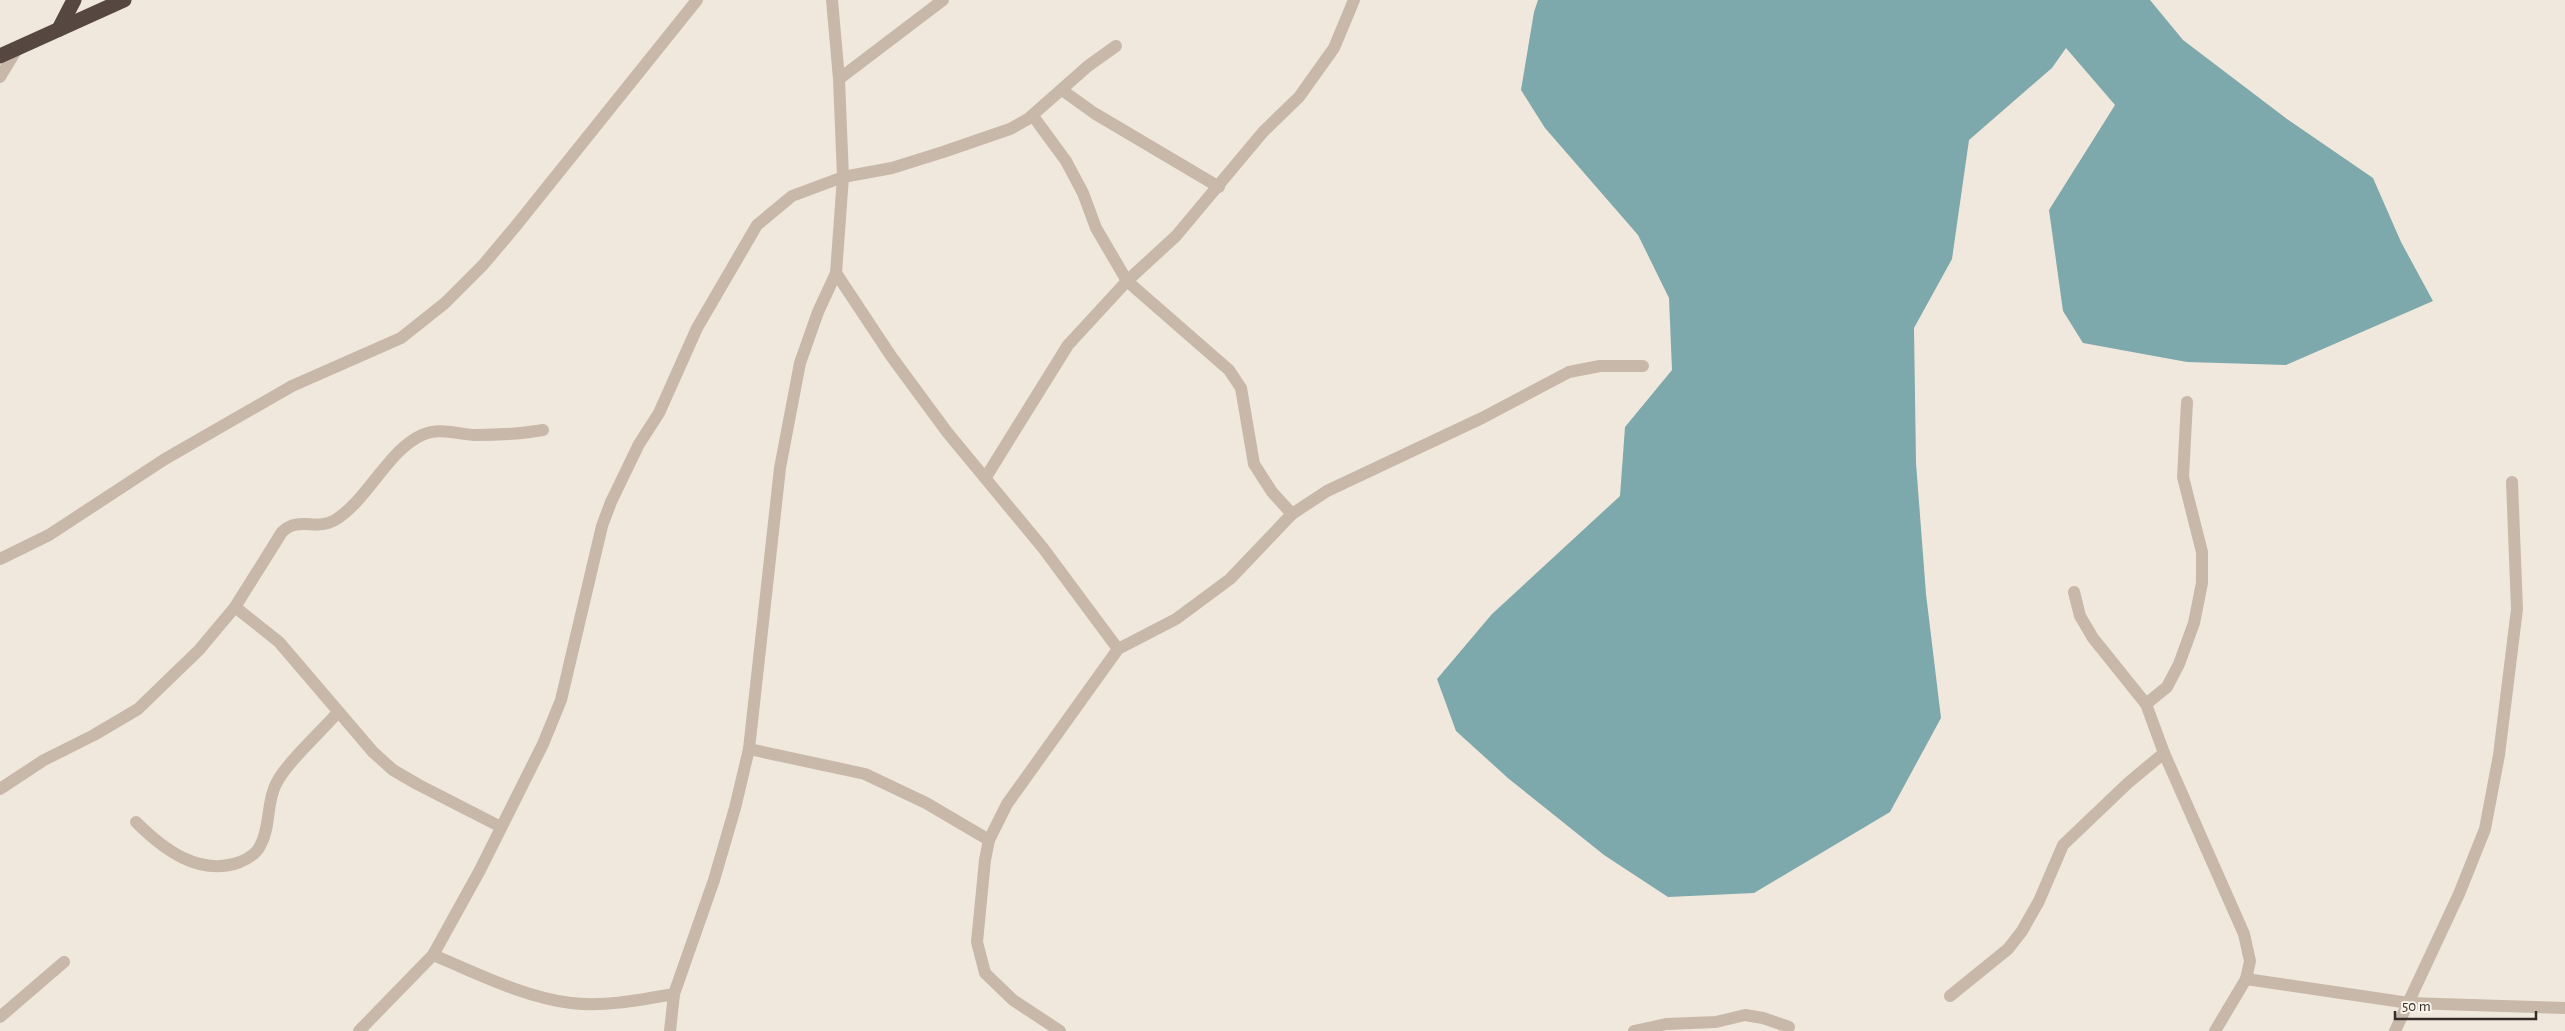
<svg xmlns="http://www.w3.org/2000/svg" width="2565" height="1031" font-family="'Alegreya Sans',sans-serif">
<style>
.water{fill:#7da8ac}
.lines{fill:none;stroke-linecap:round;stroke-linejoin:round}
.minor{stroke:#c8b8a9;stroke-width:12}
.highway{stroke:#564840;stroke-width:15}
</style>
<rect width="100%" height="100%" fill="#f1e8dd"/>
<!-- water -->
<polygon class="water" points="1538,0 2150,0 2183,40 2287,119 2373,178 2401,242 2433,301 2286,365 2187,362 2083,343 2063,311 2049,210 2115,105 2066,48 2052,68 1969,140 1952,259 1914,328 1916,463 1926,594 1941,718 1890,812 1754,893 1668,897 1604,855 1509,779 1456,731 1437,679 1492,614 1620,496 1625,427 1672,370 1669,298 1638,235 1545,128 1521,90 1534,12"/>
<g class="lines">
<!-- minor -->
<g class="minor">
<polyline points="0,77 17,49"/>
<polyline points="839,79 943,0"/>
<polyline points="1062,90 1094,113 1219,187"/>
<polyline points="1033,116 1066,161 1083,193 1096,228 1127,281 1229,370 1241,388 1254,464 1272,492 1292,514"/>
<polyline points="836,273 891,356 947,432 1043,548 1118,649"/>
<polyline points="986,477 1068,345 1127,281 1176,236 1263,132 1299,97 1334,48 1354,0"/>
<polyline points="0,559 49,535 165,459 292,386 401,338 445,303 483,265 515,227 697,0"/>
<polyline points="2074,592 2080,616 2093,638 2146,704 2164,753 2244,934 2250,961 2246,979 2215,1031"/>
<polyline points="235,607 279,642 373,752 393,770 417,784 501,827"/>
<polyline points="2146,704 2167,687 2179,664 2194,623 2202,583 2202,552 2183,477 2187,402"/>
<polyline points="749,749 865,774 926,803 989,840"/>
<path d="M0,789l44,-29 50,-25 44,-26 61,-59 36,-43 47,-75c16,-16 35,-1 53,-12 33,-20 53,-70 87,-85 18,-8 34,-1 53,0 23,0 45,-1 68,-5"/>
<path d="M136,822c27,27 63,55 104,40 7,-3 17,-9 20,-16 11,-19 6,-43 16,-62 9,-20 47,-54 62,-72"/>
<path d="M433,955c44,18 90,42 138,48 34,4 69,-3 103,-9"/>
<polyline points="2246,979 2409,1003 2565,1008"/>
<polyline points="1950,996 2008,949 2022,931 2039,901 2063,845 2128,783 2164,753"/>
<polyline points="0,1017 64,962"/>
<polyline points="359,1031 433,955 480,870 543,744 561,700 602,526 611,502 639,444 659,413 697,328 757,225 792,196 843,177 892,168 943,152 1010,129 1028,119 1088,66 1116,46"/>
<polyline points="670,1031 674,994 714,880 735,808 749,749 780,468 800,363 818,312 836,273 843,177 839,79 832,0"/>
<polyline points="1060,1031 1013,1000 985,973 977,942 985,860 989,840 1007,804 1118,649 1176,619 1230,579 1292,514 1327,491 1482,418 1569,372 1600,366 1643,366"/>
<polyline points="1634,1031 1666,1024 1716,1022 1745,1015 1763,1018 1789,1027"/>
<polyline points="2395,1031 2459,894 2485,829 2499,755 2517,609 2512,482"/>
</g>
<!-- highway -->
<g class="highway">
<polyline points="59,29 74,0"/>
<polyline points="0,56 124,0"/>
</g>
</g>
<!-- scale -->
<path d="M2395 1011v8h141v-8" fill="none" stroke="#362d29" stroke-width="2.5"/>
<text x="2402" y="1011" font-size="15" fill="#362d29" stroke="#f8f2e9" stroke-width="4" paint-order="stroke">50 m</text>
</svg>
